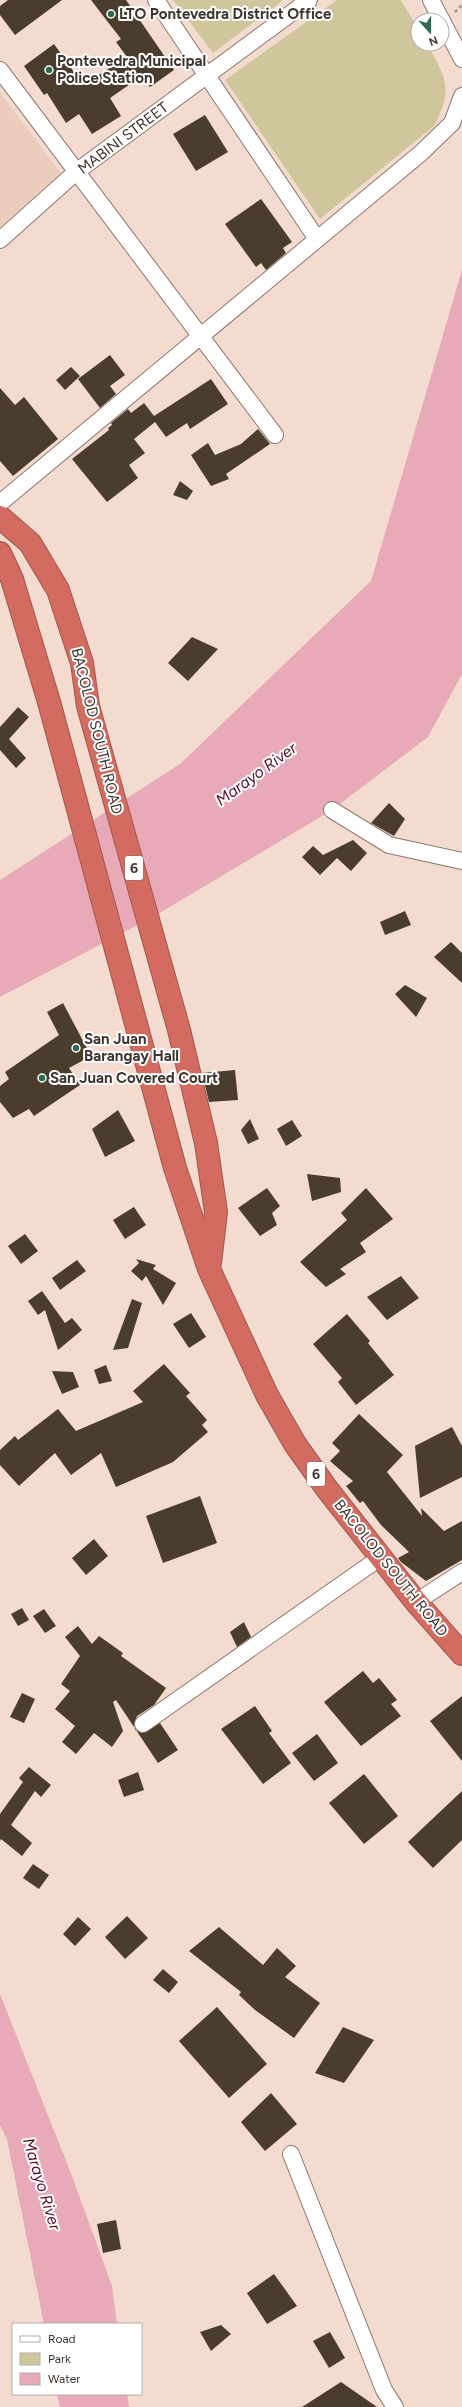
<svg xmlns="http://www.w3.org/2000/svg" width="462" height="2407" font-family="Figtree,sans-serif">
<style>
.built{fill:#eccdbd}
.green{fill:#d0c69b}
.water{fill:#e8aab8}
.building{fill:#4a3d2d}
.lines{fill:none;stroke-linecap:round;stroke-linejoin:round}
.street-casing{stroke:#8d786d;stroke-width:18}
.highway-casing{stroke:#9f584f;stroke-width:24}
.path{stroke:#a4938a;stroke-width:2.5;stroke-dasharray:3 3;stroke-linecap:butt}
.street{stroke:#fff;stroke-width:16}
.highway{stroke:#d36b60;stroke-width:22}
.poi-dot{fill:#306951;stroke:#fff;stroke-width:1.5}
.labels{text-anchor:middle;dominant-baseline:central;stroke-width:4;stroke-linejoin:round;paint-order:stroke}
.shield{fill:#fff;stroke:#78726e;stroke-width:1}
.shield-label{font-size:14px;font-weight:bold;fill:#3e3530}
.poi-label{font-size:15px;font-weight:bold;fill:#3e3530;stroke:#fff;text-anchor:start}
.street-label{font-size:15px;fill:#3e3530;stroke:#fff}
.water-label{font-size:16px;font-style:italic;fill:#550d27;stroke:#fff}
</style>
<rect width="100%" height="100%" fill="#f3dccf"/>
<!-- built -->
<polygon class="built" points="0,93 61,173 0,227"/>
<!-- green -->
<g class="green">
<polygon points="173,0 283,0 213,53"/>
<path d="M337,0h64l17,29v15h9c20,35 26,45 7,82l-114,93 -95,-139z"/>
</g>
<!-- water -->
<g class="water">
<polygon points="462,270 462,674 428,737 332,810 153,917 0,997 0,880 180,764 371,581"/>
<polygon points="0,1994 72,2176 112,2286 117,2324 44,2324 7,2139 0,2125"/>
<polygon points="57,2394 127,2394 129,2407 60,2407"/>
</g>
<!-- building -->
<g class="building">
<polygon points="8,0 62,0 15,35 0,15 0,6"/>
<polygon points="91,0 126,0 174,70 150,87 142,76 110,98 121,116 92,134 79,114 66,123 47,93 44,95 24,66 54,44 83,85 127,57 116,42 121,39"/>
<polygon points="205,115 228,152 196,171 173,134"/>
<polygon points="261,199 292,242 283,248 286,253 266,270 261,263 256,267 225,224"/>
<polygon points="110,355 125,375 110,386 116,394 100,408 78,379"/>
<polygon points="71,367 80,376 65,390 56,380"/>
<polygon points="211,379 228,404 190,429 187,423 166,437 155,422 134,439 145,453 129,465 138,478 107,502 72,459 109,430 108,428 112,425 111,423 128,409 131,413 144,403 154,416"/>
<polygon points="0,388 15,405 24,397 58,439 13,476 0,461"/>
<polygon points="258,429 270,444 226,474 229,479 211,486 191,455 208,443 215,455 241,444"/>
<polygon points="180,481 193,491 187,500 173,495"/>
<polygon points="192,637 218,649 188,681 168,663"/>
<polygon points="18,707 29,717 9,739 26,758 16,768 0,750 0,727"/>
<polygon points="389,803 405,819 394,836 371,823"/>
<polygon points="353,840 367,853 351,871 337,858 320,875 302,857 313,846 323,855"/>
<polygon points="405,911 411,925 385,935 380,922"/>
<polygon points="451,942 462,953 462,983 434,957"/>
<polygon points="405,985 427,998 416,1017 395,994"/>
<polygon points="63,1003 91,1056 69,1068 80,1085 34,1116 29,1109 13,1118 0,1102 0,1086 9,1079 5,1072 59,1035 47,1012"/>
<polygon points="235,1070 238,1100 209,1102 202,1073"/>
<polygon points="118,1110 135,1141 105,1157 92,1129"/>
<polygon points="250,1119 259,1139 248,1144 241,1130"/>
<polygon points="292,1120 302,1136 286,1146 277,1129"/>
<polygon points="307,1174 340,1178 341,1192 312,1201"/>
<polygon points="267,1188 280,1206 272,1213 277,1225 260,1236 238,1208"/>
<polygon points="366,1188 393,1219 360,1243 366,1252 340,1269 346,1274 326,1287 300,1262 347,1220 341,1213"/>
<polygon points="134,1207 146,1225 125,1239 113,1220"/>
<polygon points="25,1234 38,1251 21,1264 8,1246"/>
<polygon points="136,1259 156,1265 153,1269 176,1283 163,1305 146,1276 142,1281 131,1271 139,1263"/>
<polygon points="77,1260 86,1271 60,1290 52,1278"/>
<polygon points="401,1276 419,1298 387,1320 367,1297"/>
<polygon points="42,1291 65,1323 72,1318 82,1330 58,1350 45,1310 38,1315 28,1301"/>
<polygon points="132,1299 142,1303 128,1348 113,1350"/>
<polygon points="191,1313 206,1337 189,1348 173,1324"/>
<polygon points="347,1314 370,1341 368,1343 394,1375 356,1405 338,1382 342,1378 313,1344"/>
<polygon points="164,1364 190,1393 186,1396 207,1420 202,1425 208,1432 173,1462 116,1487 101,1453 71,1475 55,1453 19,1486 0,1465 0,1450 15,1436 18,1440 58,1409 76,1431 143,1402 133,1391"/>
<polygon points="106,1365 112,1381 99,1384 94,1370"/>
<polygon points="52,1371 73,1372 79,1387 62,1394"/>
<polygon points="359,1414 403,1455 387,1472 422,1516 421,1508 444,1531 462,1521 462,1560 426,1581 401,1562 398,1558 409,1552 381,1525 363,1501 360,1503 346,1486 353,1481 330,1461 340,1451 332,1443"/>
<polygon points="452,1427 462,1446 462,1477 420,1498 415,1446"/>
<polygon points="200,1496 217,1543 163,1563 146,1516"/>
<polygon points="94,1539 108,1556 86,1575 72,1558"/>
<polygon points="22,1608 29,1620 18,1626 11,1614"/>
<polygon points="44,1609 56,1626 45,1633 33,1616"/>
<polygon points="244,1622 251,1637 237,1647 230,1632"/>
<polygon points="78,1626 92,1644 99,1636 123,1653 121,1656 166,1688 154,1705 137,1716 134,1725 135,1730 143,1733 160,1723 178,1750 158,1763 116,1700 113,1702 123,1731 112,1747 94,1733 76,1754 62,1742 75,1726 55,1709 70,1691 61,1684 80,1656 65,1637"/>
<polygon points="363,1671 373,1683 379,1678 397,1700 391,1704 401,1716 361,1746 324,1702"/>
<polygon points="22,1693 35,1699 24,1723 10,1717"/>
<polygon points="462,1696 462,1761 430,1721"/>
<polygon points="255,1706 272,1731 269,1733 291,1763 263,1784 221,1729"/>
<polygon points="317,1734 338,1763 314,1781 292,1753"/>
<polygon points="29,1767 51,1785 41,1797 35,1791 11,1825 32,1843 22,1856 1,1839 0,1841 0,1814 23,1782 19,1778"/>
<polygon points="138,1772 144,1790 124,1797 118,1780"/>
<polygon points="364,1774 398,1816 364,1844 329,1803"/>
<polygon points="462,1791 462,1840 433,1868 408,1842"/>
<polygon points="33,1864 49,1875 39,1889 23,1878"/>
<polygon points="127,1916 148,1938 125,1959 105,1937"/>
<polygon points="78,1917 91,1929 75,1946 63,1934"/>
<polygon points="219,1927 263,1965 277,1948 296,1966 285,1977 320,2003 294,2038 255,2010 239,1995 241,1992 189,1951"/>
<polygon points="163,1969 178,1982 169,1993 153,1980"/>
<polygon points="217,2007 267,2064 229,2098 179,2041"/>
<polygon points="343,2027 374,2040 344,2083 315,2073"/>
<polygon points="271,2093 297,2124 265,2151 241,2122"/>
<polygon points="116,2220 121,2249 103,2253 97,2224"/>
<polygon points="274,2274 297,2306 267,2324 247,2293"/>
<polygon points="221,2325 231,2334 211,2351 200,2332"/>
<polygon points="330,2332 345,2358 329,2368 313,2341"/>
<polygon points="341,2382 377,2407 302,2407"/>
</g>
<g class="lines">
<!-- street casing -->
<g class="street-casing">
<g id="street">
<polyline points="156,0 317,239"/>
<polyline points="431,0 462,59"/>
<polyline points="0,70 275,435"/>
<polyline points="0,240 76,172 309,0"/>
<polyline points="0,503 421,153 452,123 462,96"/>
<polyline points="332,810 389,845 462,861"/>
<polyline points="416,1602 462,1572"/>
<polyline points="143,1724 381,1557"/>
<polyline points="291,2154 384,2390 395,2407"/>
</g>
</g>
<!-- highway casing -->
<g class="highway-casing">
<g id="highway">
<polyline points="0,517 30,543 58,590 82,663 88,706 179,1030 206,1143 216,1212 210,1263"/>
<polyline points="0,553 12,579 49,702 175,1168 209,1269 267,1395 295,1444 327,1489 416,1602 462,1654"/>
</g>
</g>
<!-- path -->
<polyline class="path" points="455,12 462,5"/>
<!-- street -->
<use href="#street" class="street"/>
<!-- highway -->
<use href="#highway" class="highway"/>
</g>
<!-- markers -->
<g class="poi-dot">
<circle cx="111" cy="14" r="4"/>
<circle cx="49" cy="70" r="4"/>
<circle cx="76" cy="1048" r="4"/>
<circle cx="42" cy="1078" r="4"/>
</g>
<g class="labels">
<!-- shield labels -->
<g class="shield">
<rect x="125" y="856" width="18" height="24" rx="3"/>
<rect x="307" y="1462" width="18" height="24" rx="3"/>
</g>
<g class="shield-label">
<text x="134" y="868">6</text>
<text x="316" y="1474">6</text>
</g>
<!-- poi labels -->
<g class="poi-label">
<text x="119" y="14">LTO Pontevedra District Office</text>
<text x="57" y="61">Pontevedra Municipal<tspan x="57" dy="17">Police Station</tspan></text>
<text x="84" y="1039">San Juan<tspan x="84" dy="17">Barangay Hall</tspan></text>
<text x="50" y="1078">San Juan Covered Court</text>
</g>
<!-- street labels -->
<g class="street-label">
<text transform="translate(123 138) rotate(-37)">MABINI STREET</text>
<text transform="translate(97 731) rotate(76)">BACOLOD SOUTH ROAD</text>
<text transform="translate(391 1568) rotate(51)">BACOLOD SOUTH ROAD</text>
</g>
<!-- water labels -->
<g class="water-label">
<text transform="translate(256 774) rotate(-36)">Marayo River</text>
<text transform="translate(42 2184) rotate(73)">Marayo River</text>
</g>
</g>
<!-- legend -->
<rect x="12" y="2323" width="130" height="72" fill="#ffffff" stroke="#b2aeac"/>
<rect x="20" y="2336" width="20" height="6" fill="#ffffff" stroke="#b2aeac"/>
<text x="48" y="2343" font-size="12" fill="#3e3530">Road</text>
<rect x="20" y="2353" width="20" height="12" fill="#d0c69b" stroke="#b2aeac"/>
<text x="48" y="2363" font-size="12" fill="#3e3530">Park</text>
<rect x="20" y="2373" width="20" height="12" fill="#e8aab8" stroke="#b2aeac"/>
<text x="48" y="2383" font-size="12" fill="#3e3530">Water</text>
<!-- north arrow -->
<g transform="translate(430 32) rotate(159)"><circle r="19" fill="#ffffff" stroke="#b2aeac"/>
<path d="M0-3L7 15L0 10L-7 15Z" fill="#306951"/>
<text y="-6" font-size="11" font-weight="bold" text-anchor="middle" fill="#3e3530">N</text>
</g>
</svg>
